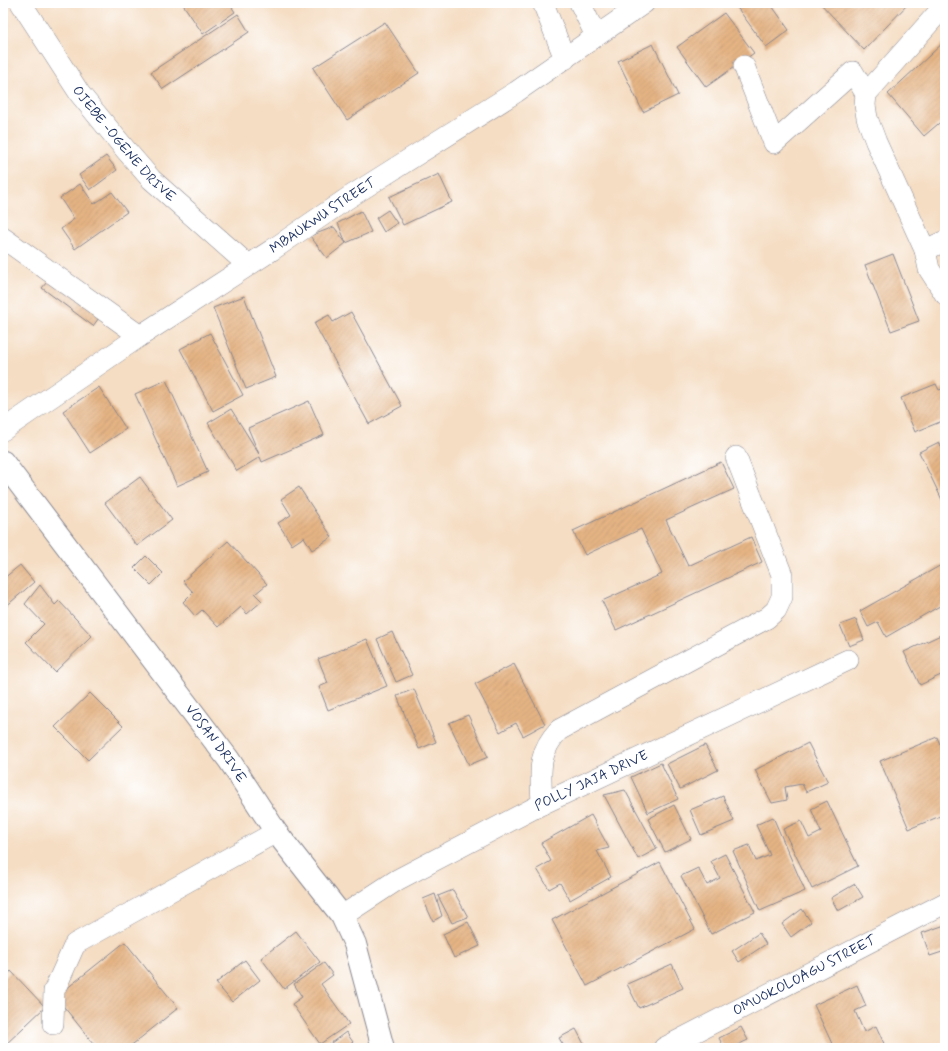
<svg xmlns="http://www.w3.org/2000/svg" width="948" height="1051" font-family="Mynerve,sans-serif">
<style>
.building{fill:url(#building-hatch)}
.lines{fill:none;stroke-linecap:round;stroke-linejoin:round}
.street-casing{stroke:#888690;stroke-width:22}
.secondary-casing{stroke:#888690;stroke-width:24}
.street{stroke:#fff;stroke-width:21}
.secondary{stroke:#fff;stroke-width:22}
.labels{text-anchor:middle;dominant-baseline:central;stroke-width:4;stroke-linejoin:round;paint-order:stroke}
.street-label{font-size:14px;fill:#1b2f5e;stroke:#fff}
</style>
<defs>
<pattern id="building-hatch" width="6" height="6" patternUnits="userSpaceOnUse"><rect width="6" height="6" fill="#e5b484"/><path d="M-1 1l2-2M0 6l6-6M5 7l2-2" fill="none" stroke="#c49b74"/></pattern>
</defs>
<rect width="100%" height="100%" fill="#fff"/>
<filter id="ink" filterUnits="userSpaceOnUse"><feTurbulence type="fractalNoise" baseFrequency=".025" numOctaves="2"/><feDisplacementMap in="SourceGraphic" scale="8" xChannelSelector="R" yChannelSelector="G"/><feConvolveMatrix kernelMatrix="1 2 1 2 8 2 1 2 1" color-interpolation-filters="sRGB"/></filter>
<filter id="wash" filterUnits="userSpaceOnUse"><feTurbulence type="fractalNoise" baseFrequency=".012" numOctaves="4" result="noise"/><feDisplacementMap in="SourceGraphic" scale="16" xChannelSelector="R" yChannelSelector="G"/><feGaussianBlur stdDeviation="0.9" result="paint"/><feColorMatrix in="noise" values="0 0 0 0 0 0 0 0 0 0 0 0 0 0 0 0 0 1.4 0 .05"/><feComposite in="paint" operator="in"/></filter>
<g filter="url(#wash)">
<rect width="100%" height="100%" fill="#f5ddc3"/>
<g id="blocks">
<!-- building -->
<g class="building">
<polygon points="182,3 229,3 235,12 203,34"/>
<polygon points="741,3 770,3 789,30 766,47 736,6"/>
<polygon points="820,3 909,3 864,50"/>
<polygon points="724,13 754,53 706,87 677,47"/>
<polygon points="238,14 249,32 163,89 151,72"/>
<polygon points="385,22 419,73 347,120 313,68"/>
<polygon points="945,41 945,118 924,136 888,94"/>
<polygon points="653,44 678,95 643,112 618,61"/>
<polygon points="106,156 117,170 90,190 79,175"/>
<polygon points="439,174 452,202 403,225 389,197"/>
<polygon points="80,184 94,204 112,192 127,212 75,249 61,229 74,219 60,198"/>
<polygon points="388,210 397,223 384,232 376,218"/>
<polygon points="361,211 371,232 346,243 327,258 310,236 334,227 346,243 338,223"/>
<polygon points="893,254 919,321 891,331 865,265"/>
<polygon points="51,277 101,315 93,326 42,288"/>
<polygon points="244,296 276,377 246,389 213,308"/>
<polygon points="351,312 402,406 369,424 314,323 329,315 333,322"/>
<polygon points="210,333 243,395 213,411 180,349"/>
<polygon points="166,380 208,472 177,486 135,394"/>
<polygon points="936,384 939,390 945,388 945,420 915,432 901,398"/>
<polygon points="99,387 126,429 90,453 63,411"/>
<polygon points="309,401 324,435 262,462 260,457 237,471 208,423 231,409 259,454 248,428"/>
<polygon points="939,442 945,455 945,506 919,452"/>
<polygon points="721,462 734,489 666,520 688,566 751,537 762,562 616,630 602,601 662,574 641,529 585,555 573,531"/>
<polygon points="140,477 172,520 137,546 105,503"/>
<polygon points="299,487 332,537 312,550 304,537 292,545 278,523 291,515 281,499"/>
<polygon points="228,541 267,584 255,594 262,601 247,614 241,607 218,627 202,610 195,616 183,602 193,592 183,581"/>
<polygon points="146,556 163,573 151,585 134,568"/>
<polygon points="943,564 945,568 945,603 886,637 878,622 868,627 860,611"/>
<polygon points="20,565 34,582 3,609 3,579"/>
<polygon points="40,585 55,605 59,601 92,636 55,672 26,642 44,624 25,604"/>
<polygon points="856,619 864,640 849,646 840,625"/>
<polygon points="392,632 412,675 396,682 377,639"/>
<polygon points="945,633 945,673 920,685 904,652"/>
<polygon points="367,639 387,686 328,710 319,687 328,683 318,659"/>
<polygon points="514,664 545,724 523,736 516,723 500,732 475,684"/>
<polygon points="414,689 436,742 419,749 397,696"/>
<polygon points="90,693 123,726 88,760 55,727"/>
<polygon points="468,715 488,757 469,765 449,723"/>
<polygon points="937,737 945,757 945,814 909,829 880,761"/>
<polygon points="808,743 828,782 806,792 802,784 785,787 787,800 772,803 755,770"/>
<polygon points="705,745 718,770 680,789 667,764"/>
<polygon points="661,763 678,799 648,813 631,777"/>
<polygon points="625,790 657,849 638,859 604,795"/>
<polygon points="723,796 734,821 701,835 690,810"/>
<polygon points="827,801 858,866 812,889 783,829 801,821 809,838 821,832 811,809"/>
<polygon points="674,805 691,839 665,852 648,819"/>
<polygon points="591,815 609,848 597,851 611,877 570,900 560,883 549,889 537,869 551,861 541,843"/>
<polygon points="773,817 805,891 760,911 733,851 749,845 756,861 770,855 756,825"/>
<polygon points="725,854 755,912 711,934 681,876 698,868 707,885 720,878 711,861"/>
<polygon points="660,862 695,929 587,986 552,920"/>
<polygon points="855,884 863,897 838,911 831,898"/>
<polygon points="453,890 468,917 452,923 438,896"/>
<polygon points="435,894 442,916 433,921 423,899"/>
<polygon points="802,909 811,922 791,937 782,924"/>
<polygon points="468,922 480,946 454,958 443,934"/>
<polygon points="945,925 945,951 930,956 922,933"/>
<polygon points="296,931 320,962 284,989 261,958"/>
<polygon points="759,933 766,944 739,962 732,951"/>
<polygon points="125,942 178,1008 128,1048 97,1048 56,997"/>
<polygon points="245,960 260,980 232,1002 216,983"/>
<polygon points="324,963 333,975 321,984 349,1024 320,1044 292,1004 302,997 294,984"/>
<polygon points="672,964 683,988 639,1008 627,984"/>
<polygon points="11,971 45,1007 3,1047 3,979"/>
<polygon points="857,985 866,1006 855,1011 864,1032 876,1026 886,1048 834,1048 814,1005"/>
<polygon points="741,1027 748,1040 731,1048 724,1048 719,1038"/>
<polygon points="576,1029 585,1046 581,1048 565,1048 559,1038"/>
<polygon points="346,1032 353,1042 345,1048 329,1048 327,1046"/>
</g>
</g>
</g>
<g filter="url(#ink)">
<use href="#blocks" fill-opacity="0" stroke="#888690" stroke-width="1"/>
<g class="lines">
<!-- street casing -->
<g class="street-casing">
<g id="street">
<path id="s1" d="M21,3l59,91 45,55 26,30 97,86"/>
<polyline points="543,3 565,59"/>
<polyline points="580,3 596,36"/>
<polyline points="945,5 866,94 865,105 867,118 876,142 925,250 929,269 945,294"/>
<polyline points="744,66 774,143 853,72 866,94"/>
<polyline points="3,238 140,336"/>
<polyline points="925,250 945,241"/>
<path id="s2" d="M3,430l137,-94 132,-86 76,-52 168,-106 128,-89"/>
<path d="M542,804c-1,-30 -6,-50 17,-74l208,-112 9,-8 6,-13v-22l-46,-118"/>
<path id="s3" d="M342,916l55,-36 145,-76 306,-144"/>
<polyline points="53,1024 54,991 75,944 276,832"/>
<path id="s4" d="M664,1048l281,-145"/>
</g>
</g>
<!-- secondary casing -->
<g class="secondary-casing">
<g id="secondary">
<path id="s5" d="M3,462l226,298 47,72 66,84 13,28 28,104"/>
</g>
</g>
<!-- street -->
<use href="#street" class="street"/>
<!-- secondary -->
<use href="#secondary" class="secondary"/>
</g>
</g>
<g class="labels">
<!-- street labels -->
<g class="street-label">
<text stroke="none"><textPath href="#s1" startOffset="175">OJEBE -OGENE DRIVE</textPath></text>
<text stroke="none"><textPath href="#s2" startOffset="385">MBAUKWU STREET</textPath></text>
<text stroke="none"><textPath href="#s5" startOffset="353">VOSAN DRIVE</textPath></text>
<text stroke="none"><textPath href="#s3" startOffset="284">POLLY JAJA DRIVE</textPath></text>
<text stroke="none"><textPath href="#s4" startOffset="158">OMUOKOLOAGU STREET</textPath></text>
</g>
</g>
<!-- margin -->
<rect width="948" height="1051" fill="none" stroke="#fff" stroke-width="16"/>
</svg>
